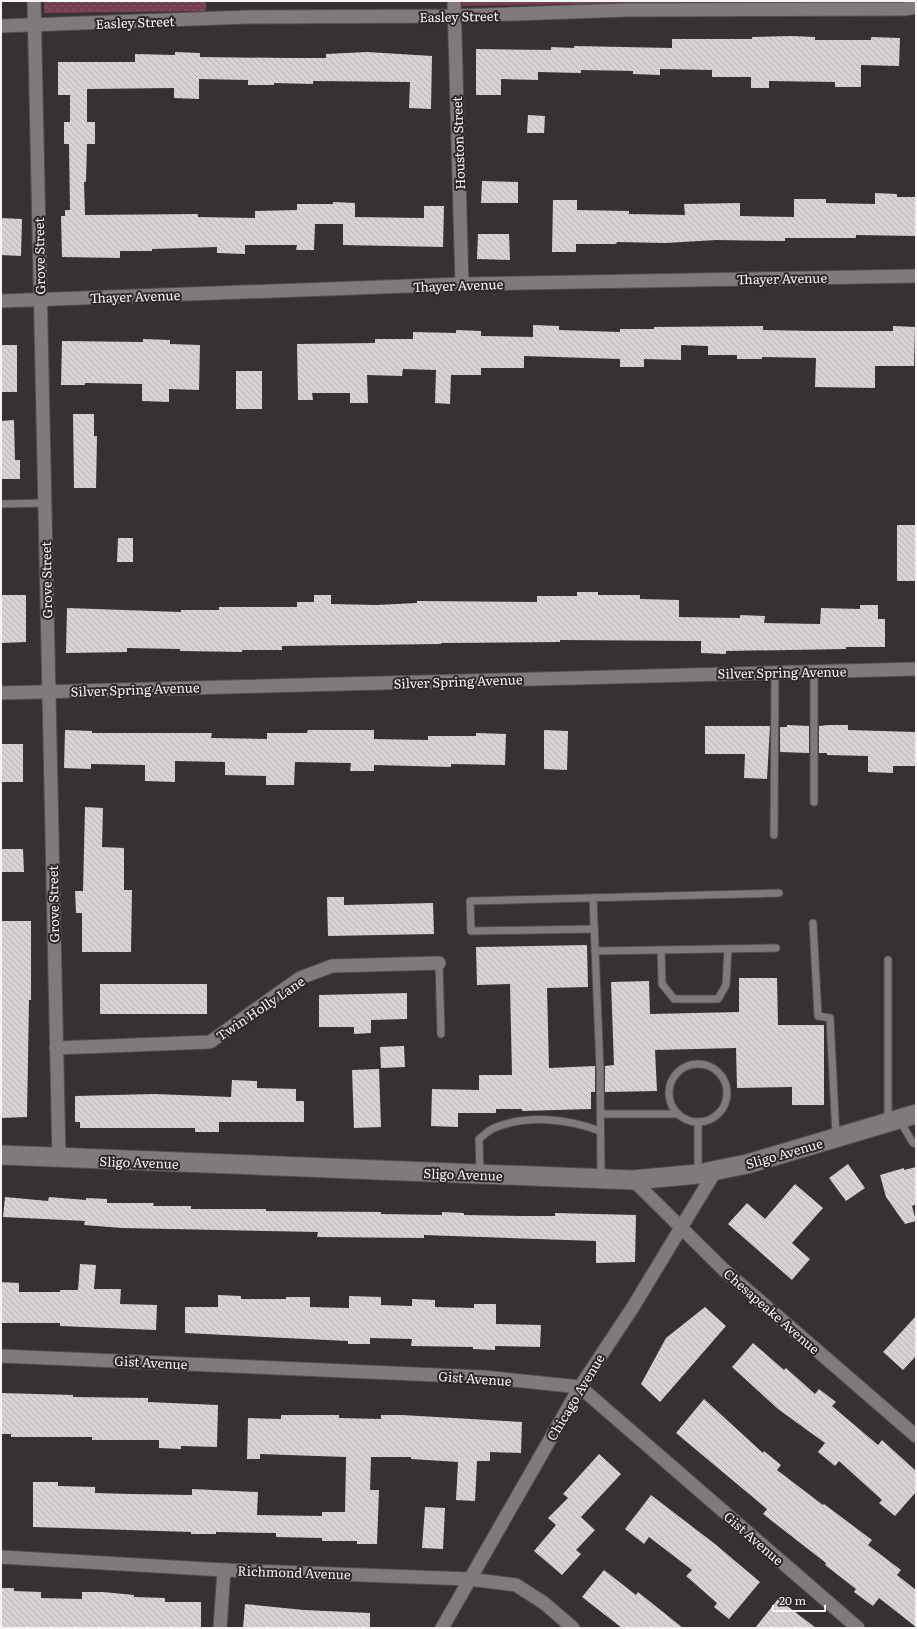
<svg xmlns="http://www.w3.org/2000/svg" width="917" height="1629" font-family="Literata,serif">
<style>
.park{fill:#753f54}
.garden{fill:url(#garden-dots)}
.building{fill:url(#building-back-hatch)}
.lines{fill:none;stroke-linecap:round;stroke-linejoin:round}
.lane-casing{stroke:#524e4f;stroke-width:9}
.street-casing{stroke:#524e4f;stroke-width:15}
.secondary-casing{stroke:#524e4f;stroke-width:21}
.lane{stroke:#807a7c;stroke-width:7}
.street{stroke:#807a7c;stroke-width:13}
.secondary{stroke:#807a7c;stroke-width:19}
.labels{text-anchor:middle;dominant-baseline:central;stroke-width:4;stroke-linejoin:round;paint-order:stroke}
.street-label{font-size:13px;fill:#f7f4f5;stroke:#2c2729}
</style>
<defs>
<pattern id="garden-dots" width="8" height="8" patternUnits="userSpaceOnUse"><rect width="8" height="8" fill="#753f54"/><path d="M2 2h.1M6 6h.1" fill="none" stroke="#895b6d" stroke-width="1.8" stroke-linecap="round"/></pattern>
<pattern id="building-back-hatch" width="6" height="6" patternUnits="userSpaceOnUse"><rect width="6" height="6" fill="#d9d2d4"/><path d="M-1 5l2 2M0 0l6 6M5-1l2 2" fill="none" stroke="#b5b0b2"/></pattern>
</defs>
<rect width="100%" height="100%" fill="#363132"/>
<!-- park -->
<polygon class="park" points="462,1 763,1 763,4 584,8 573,4 462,6"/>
<!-- garden -->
<polygon class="garden" points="44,1 206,1 206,11 44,13"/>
<!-- building -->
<g class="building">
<polygon points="791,36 815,37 815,40 871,40 871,37 900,38 899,66 861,65 861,87 835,87 835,82 769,81 769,88 751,88 751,77 712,77 712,70 660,69 660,75 633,74 633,71 581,70 581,73 538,72 538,80 501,79 501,95 476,95 476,49 551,50 551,47 574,48 574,46 672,48 672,39 752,39 752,37"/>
<polygon points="175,52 200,53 200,57 288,58 326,58 326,54 367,52 432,56 431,109 409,108 410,82 313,81 313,84 274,83 274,85 248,85 248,80 199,79 199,99 174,98 174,88 87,89 87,122 95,122 95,144 87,144 86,182 84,182 85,215 198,214 198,217 255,218 255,211 297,210 297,204 333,204 333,202 355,203 355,217 424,218 424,206 444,206 443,247 343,245 343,224 315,224 314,250 296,250 297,245 245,245 245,254 217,253 217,247 152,249 152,251 120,251 120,258 62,257 61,216 65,216 65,210 70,210 69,144 64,144 64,122 70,122 70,95 58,95 58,62 135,62 135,54 175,55"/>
<polygon points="528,115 545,116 544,133 527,133"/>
<polygon points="482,181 518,182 518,203 481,203"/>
<polygon points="875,193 897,194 897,197 916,197 916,236 856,235 856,238 785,238 785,241 716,240 666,243 617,242 616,244 576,244 576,252 552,252 553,200 577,200 577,210 629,211 629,214 685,215 684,204 740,203 740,216 794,217 794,199 826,199 826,203 875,204"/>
<polygon points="1,218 22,219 21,256 1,255"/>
<polygon points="478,234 509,234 510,260 477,259"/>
<polygon points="533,325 559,326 559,330 620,332 620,329 654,329 654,327 763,326 763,330 816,331 893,331 893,326 915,327 914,366 875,366 875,388 815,387 816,358 762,357 762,359 737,359 737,355 708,355 708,346 681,345 681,360 644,359 644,367 620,367 620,359 524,356 524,368 481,368 481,375 451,375 450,404 435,403 436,370 403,369 402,376 367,375 368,403 350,403 350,393 312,393 313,400 298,400 297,344 375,343 375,339 413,339 413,332 456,333 456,330 481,331 481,336 533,337"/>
<polygon points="143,339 170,340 170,344 200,345 199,390 169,389 169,402 142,401 142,384 85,383 85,385 61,385 62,341 143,342"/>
<rect x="1" y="345" width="16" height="47"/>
<rect x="236" y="371" width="26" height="38"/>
<polygon points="73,414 94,414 94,436 97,436 96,488 74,488"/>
<polygon points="14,420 15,460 20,460 20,479 1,479 1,421"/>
<rect x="897" y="525" width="19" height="56"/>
<polygon points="118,538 133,538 133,562 117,562"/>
<polygon points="577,592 598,592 598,595 640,595 640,599 679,600 679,617 740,618 740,615 765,616 764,623 820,624 821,608 860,609 860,605 878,605 878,619 885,619 885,647 846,647 846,649 726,651 726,654 701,653 701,641 560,640 560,642 441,643 441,644 282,646 282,650 242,650 242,652 180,651 180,649 127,648 127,652 66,653 67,608 181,612 181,610 219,610 219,607 297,607 297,602 314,602 314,595 331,595 331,604 376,605 417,603 417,601 537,602 537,596 577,596"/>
<polygon points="1,595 26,595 26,642 1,643"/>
<polygon points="787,725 809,726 809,753 780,752 780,727 787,727"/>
<polygon points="828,725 848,725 848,730 916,732 916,766 893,766 893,773 868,772 868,756 827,755 827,753 819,753 819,726"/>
<polygon points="705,726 770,726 767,779 744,778 745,754 705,754"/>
<polygon points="65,730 92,731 92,733 212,733 211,738 267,739 267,733 307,733 308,730 374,730 374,739 428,740 428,736 476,736 476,733 506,734 505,765 451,764 451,767 374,765 374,771 350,771 351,763 295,762 294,785 266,785 266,776 225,775 225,762 175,761 175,782 145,781 145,765 91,764 91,769 64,768"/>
<polygon points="544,730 568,731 567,770 544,769"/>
<rect x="1" y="744" width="22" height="38"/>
<polygon points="85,807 103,808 102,847 124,848 124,890 132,890 131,952 82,952 82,913 76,913 75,891 83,891"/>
<polygon points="1,849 23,849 24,872 1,872"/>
<polygon points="327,897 344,897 344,905 433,903 434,934 328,936"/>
<polygon points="1,921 31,921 31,1000 29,1000 27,1117 1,1118"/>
<polygon points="587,945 588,987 547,988 549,1068 595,1066 595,1092 591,1092 591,1109 522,1111 522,1109 496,1109 496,1113 458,1113 458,1127 431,1126 432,1089 479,1090 479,1075 512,1075 510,984 477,985 476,947"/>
<polygon points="739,978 777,978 778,1025 824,1025 824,1105 792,1105 792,1087 737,1088 736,1048 655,1050 657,1091 605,1092 605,1066 614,1065 611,982 649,981 650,1014 739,1012"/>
<rect x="100" y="984" width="107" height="30"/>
<polygon points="407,993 407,1019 371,1020 371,1033 354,1034 354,1027 319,1027 319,995"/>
<polygon points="404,1046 405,1067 381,1068 380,1047"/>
<polygon points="379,1069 381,1127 354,1128 352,1070"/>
<polygon points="232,1080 257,1081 257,1088 296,1089 296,1101 304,1101 304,1122 219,1122 219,1132 195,1132 195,1128 80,1128 80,1122 75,1122 75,1096 154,1094 231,1097"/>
<polygon points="848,1164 865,1188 846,1201 829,1178"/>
<polygon points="916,1167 916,1204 912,1206 916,1221 905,1224 886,1197 880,1175 904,1168 904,1170"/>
<polygon points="795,1184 823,1208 792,1243 810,1259 792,1280 728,1224 747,1203 765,1219"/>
<polygon points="5,1197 48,1201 49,1197 86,1200 86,1198 107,1199 107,1203 154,1203 153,1206 191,1206 191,1209 266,1209 266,1211 381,1212 381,1214 442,1215 442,1212 464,1213 464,1215 519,1216 555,1216 555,1213 636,1215 635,1262 596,1263 596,1241 424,1235 424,1238 317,1237 318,1232 122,1228 84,1225 85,1221 3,1217"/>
<polygon points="80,1264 96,1265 94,1289 121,1289 120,1304 157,1305 156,1330 60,1326 60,1323 1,1323 1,1282 19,1283 19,1292 60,1292 60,1290 78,1290"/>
<polygon points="218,1295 241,1296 241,1299 286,1299 286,1297 310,1297 310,1307 349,1308 349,1296 381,1297 381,1305 412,1306 412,1299 435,1300 435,1307 474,1308 474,1304 496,1304 496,1324 541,1325 540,1347 495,1346 495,1350 473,1349 473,1347 411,1346 412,1339 370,1338 370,1344 348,1344 348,1341 185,1333 185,1307 218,1307"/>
<polygon points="705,1307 726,1326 660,1402 641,1384 666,1338"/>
<polygon points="916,1316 916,1356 903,1370 883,1352"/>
<polygon points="753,1343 784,1370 786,1368 815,1394 819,1389 836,1402 832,1406 878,1445 882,1440 916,1471 916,1492 895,1516 879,1503 882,1500 839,1461 835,1466 818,1452 825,1443 778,1409 732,1367"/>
<polygon points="1,1393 73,1395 73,1397 148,1398 148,1402 218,1405 217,1447 181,1446 181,1449 159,1448 159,1440 92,1440 92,1437 11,1437 11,1434 1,1434"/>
<polygon points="704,1399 763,1453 764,1451 781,1465 777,1470 823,1505 824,1504 872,1540 868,1545 901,1570 897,1575 916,1590 916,1627 879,1598 873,1606 854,1592 856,1589 825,1565 826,1563 763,1514 767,1509 676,1433"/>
<polygon points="281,1415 339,1415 339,1418 381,1419 381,1415 402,1415 522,1422 521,1453 490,1452 490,1461 477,1461 475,1501 456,1500 458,1462 411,1459 411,1457 371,1457 370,1490 379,1490 377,1544 357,1544 357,1541 322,1541 322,1538 276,1537 276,1533 216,1532 216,1534 191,1534 191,1532 33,1527 33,1482 58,1482 58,1486 95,1487 95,1493 131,1494 192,1495 192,1489 258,1492 257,1515 322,1516 322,1512 345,1512 346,1457 260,1454 260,1459 247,1459 248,1418 281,1419"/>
<polygon points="599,1454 621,1474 581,1517 595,1530 576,1550 581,1554 562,1575 534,1551 556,1525 548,1518 568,1498 563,1494"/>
<polygon points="651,1495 715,1544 760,1582 729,1619 714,1607 717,1603 686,1576 692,1570 649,1537 644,1544 625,1529"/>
<polygon points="425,1507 445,1508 443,1549 422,1548"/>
<polygon points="604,1570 636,1595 638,1592 683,1628 622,1628 582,1597"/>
<polygon points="1,1588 14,1588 14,1591 41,1592 41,1598 82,1599 82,1592 103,1592 134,1595 134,1597 165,1598 165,1602 201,1602 201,1628 1,1628"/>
<polygon points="778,1599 816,1628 755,1628"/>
<polygon points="245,1604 304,1610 370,1613 370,1628 243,1628"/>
</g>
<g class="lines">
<!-- lane casing -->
<g class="lane-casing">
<g id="lane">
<polyline points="1,504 45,503"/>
<polyline points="814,802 814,672"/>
<polyline points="774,835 775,672"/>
<polyline points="593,898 600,1069 601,1179"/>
<polyline points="813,923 818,1016 830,1018 836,1136"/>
<polyline points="594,929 471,931 470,901 779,893"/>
<polyline points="661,950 662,984 674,999 718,999 726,985 728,949"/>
<polyline points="595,951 776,948"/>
<polyline points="439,963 441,1034"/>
<circle cx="698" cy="1093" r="29"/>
<polyline points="601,1114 678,1114"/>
<polyline points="900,1121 913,1143 916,1144"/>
<polyline points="698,1122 698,1174"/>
<polyline points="888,1122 888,960"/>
<path d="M480,1173l-1,-34c5,-4 10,-9 15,-11 33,-14 74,-9 106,3"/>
</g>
</g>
<!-- street casing -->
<g class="street-casing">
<g id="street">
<polyline points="34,1 59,1159"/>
<polyline points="454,1 462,284"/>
<polyline points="1,26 248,17 454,16 627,10 905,9 916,7"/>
<polyline points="1,301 462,284 916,276"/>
<polyline points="1,693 916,669"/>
<polyline points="56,1048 210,1042 300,978 332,966 439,963"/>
<polyline points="633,1180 724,1270 916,1436"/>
<polyline points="1,1356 483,1377 580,1387 858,1628"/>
<polyline points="1,1557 224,1570 469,1579 516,1585 544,1603 573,1628"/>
<polyline points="220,1628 224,1570"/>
<polyline points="442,1628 580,1387 633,1307 716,1170"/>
</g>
</g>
<!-- secondary casing -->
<g class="secondary-casing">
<polyline id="secondary" points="1,1155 633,1180 698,1174 747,1164 916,1114"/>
</g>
<!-- lane -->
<use href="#lane" class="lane"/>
<!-- street -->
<use href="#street" class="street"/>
<!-- secondary -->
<use href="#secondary" class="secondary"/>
</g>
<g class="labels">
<!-- street labels -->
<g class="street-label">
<text transform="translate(459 16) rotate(-1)">Easley Street</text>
<text transform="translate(135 22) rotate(-2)">Easley Street</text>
<text transform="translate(458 143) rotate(-92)">Houston Street</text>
<text transform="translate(39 256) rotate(-91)">Grove Street</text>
<text transform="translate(782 278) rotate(-1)">Thayer Avenue</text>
<text transform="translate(458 285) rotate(-2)">Thayer Avenue</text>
<text transform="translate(135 296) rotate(-2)">Thayer Avenue</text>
<text transform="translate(46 580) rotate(-91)">Grove Street</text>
<text transform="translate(782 672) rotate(-1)">Silver Spring Avenue</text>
<text transform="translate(458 681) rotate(-2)">Silver Spring Avenue</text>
<text transform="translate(135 689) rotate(-2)">Silver Spring Avenue</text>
<text transform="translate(53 904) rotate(-91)">Grove Street</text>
<text transform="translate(260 1008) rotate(-34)">Twin Holly Lane</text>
<text transform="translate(784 1153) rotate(-16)">Sligo Avenue</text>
<text transform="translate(139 1162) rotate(2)">Sligo Avenue</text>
<text transform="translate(463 1174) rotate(2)">Sligo Avenue</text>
<text transform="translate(772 1311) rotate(41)">Chesapeake Avenue</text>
<text transform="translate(151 1362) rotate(3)">Gist Avenue</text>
<text transform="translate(475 1378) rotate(4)">Gist Avenue</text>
<text transform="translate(575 1397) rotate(-59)">Chicago Avenue</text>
<text transform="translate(754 1538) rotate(41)">Gist Avenue</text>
<text transform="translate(294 1572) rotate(2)">Richmond Avenue</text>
</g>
</g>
<!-- border -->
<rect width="917" height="1629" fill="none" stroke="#f7f4f5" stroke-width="4"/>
<!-- scale -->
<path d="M773 1605v6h52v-6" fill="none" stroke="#f7f4f5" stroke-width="2"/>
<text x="779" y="1605" font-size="12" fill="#f7f4f5" stroke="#2c2729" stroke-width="3" paint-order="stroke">20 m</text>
</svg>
